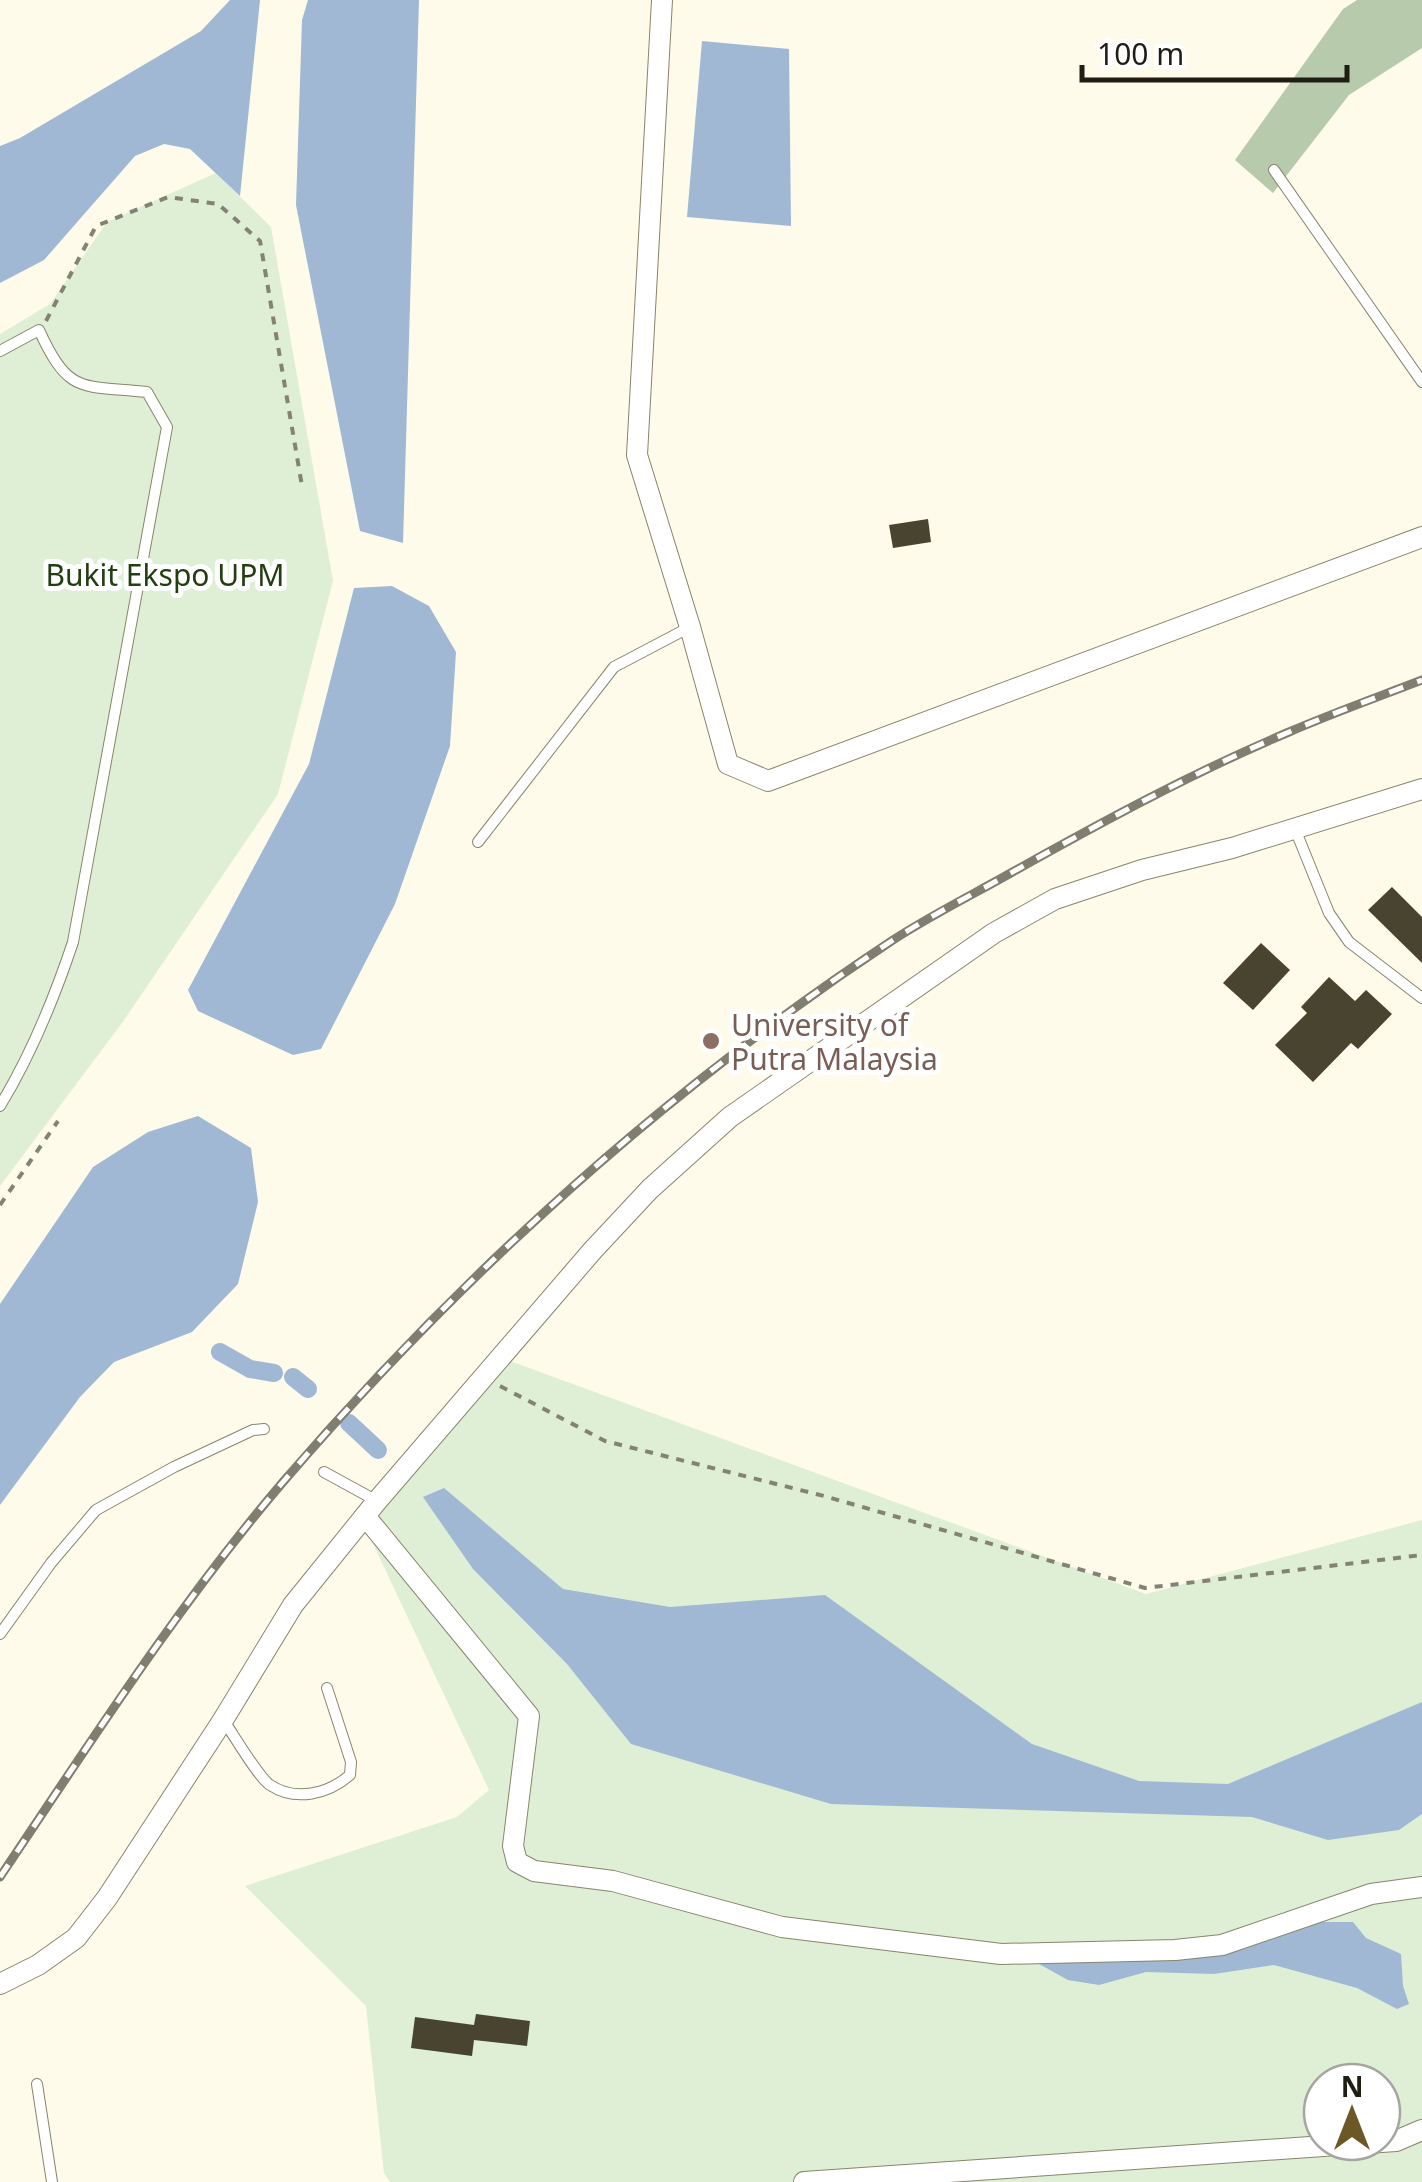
<svg xmlns="http://www.w3.org/2000/svg" width="1422" height="2182" font-family="'Noto Sans',sans-serif">
<style>
.green{fill:#deefd5;fill-rule:evenodd}
.forest{fill:#b7cbac}
.water{fill:#a0b8d4}
.lines{fill:none;stroke-linecap:round;stroke-linejoin:round}
.canal{stroke:#a0b8d4;stroke-width:18}
.building{fill:#49442f}
.service-casing{stroke:#89846c;stroke-width:12}
.minor-casing{stroke:#89846c;stroke-width:22}
.path{stroke:#848275;stroke-width:4;stroke-dasharray:8 8;stroke-linecap:butt}
.service{stroke:#fff;stroke-width:10}
.minor{stroke:#fff;stroke-width:20}
.rail-casing{stroke:#807e71;stroke-width:9}
.rail{stroke:#fff;stroke-width:5;stroke-dasharray:15;stroke-linecap:butt}
.education-dot{fill:#8d6e63;stroke:#fff;stroke-width:4}
.labels{text-anchor:middle;dominant-baseline:central;stroke-width:10;stroke-linejoin:round;paint-order:stroke}
.park-label{font-size:30px;fill:#233e10;stroke:#fff}
.education-label{font-size:30px;fill:#785e54;stroke:#fff;text-anchor:start}
</style>
<rect width="100%" height="100%" fill="#fefbeb"/>
<!-- green -->
<g class="green">
<polygon points="216,173 271,227 333,581 278,794 122,1023 0,1186 0,334 50,304 107,222"/>
<path d="M502,1358l644,236 276,-74v662h-1032l-6,-9 -18,-167 -121,-120 212,-69 32,-27 -122,-259zM1322,2082h60v60h-60z"/>
</g>
<!-- forest -->
<polygon class="forest" points="1357,0 1422,0 1422,48 1349,95 1273,193 1235,160 1343,9"/>
<!-- water -->
<g class="water">
<polygon points="230,0 260,0 240,196 190,149 164,144 135,156 44,260 0,283 0,146 20,138 201,31"/>
<polygon points="308,0 419,0 403,543 360,531 296,205 302,20"/>
<polygon points="702,41 789,49 791,226 687,217"/>
<polygon points="392,586 429,606 456,652 450,746 395,904 321,1049 293,1055 198,1011 188,990 309,764 354,588"/>
<polygon points="198,1116 251,1148 258,1202 238,1284 192,1332 114,1362 80,1397 0,1505 0,1304 93,1167 148,1132"/>
<polygon points="444,1488 563,1589 670,1607 825,1595 1032,1744 1139,1781 1228,1784 1422,1702 1422,1814 1399,1830 1328,1840 1252,1817 831,1804 631,1744 567,1664 473,1569 423,1497"/>
<polygon points="1320,1922 1353,1922 1366,1938 1401,1954 1403,1986 1409,2004 1397,2009 1357,1988 1274,1965 1214,1974 1146,1972 1099,1985 1068,1980 1039,1964 1198,1958"/>
</g>
<g class="lines">
<!-- canal -->
<g class="canal">
<polyline points="220,1352 250,1369 274,1373"/>
<polyline points="293,1377 308,1389"/>
<polyline points="349,1423 378,1450"/>
</g>
</g>
<!-- building -->
<g class="building">
<polygon points="928,519 931,542 893,548 889,525"/>
<polygon points="1392,887 1422,917 1422,963 1368,910"/>
<polygon points="1261,943 1290,970 1253,1010 1223,983"/>
<polygon points="1329,977 1355,1001 1366,990 1392,1014 1358,1049 1351,1043 1313,1082 1275,1045 1307,1013 1301,1007"/>
<polygon points="476,2014 530,2021 527,2046 474,2040 472,2056 411,2048 415,2017 474,2025"/>
</g>
<g class="lines">
<!-- service casing -->
<g class="service-casing">
<g id="service">
<polyline points="1274,170 1422,382"/>
<path d="M0,351l39,-21c30,65 41,55 108,62l20,35 -94,515c-19,57 -42,113 -73,164"/>
<polyline points="1295,829 1329,913 1349,942 1422,998"/>
<polyline points="478,842 614,667 690,627"/>
<polyline points="324,1472 377,1501"/>
<polyline points="0,1634 51,1563 96,1510 174,1467 253,1430 264,1429"/>
<path d="M224,1721c9,13 35,57 46,64 26,17 58,9 80,-10l1,-13 -24,-74"/>
<polyline points="37,2084 52,2182"/>
</g>
</g>
<!-- minor casing -->
<g class="minor-casing">
<g id="minor">
<polyline points="662,0 637,455 690,627 728,764 768,781 1422,537"/>
<polyline points="365,1516 529,1716 513,1846 517,1862 534,1871 613,1881 782,1927 1001,1954 1175,1950 1222,1945 1371,1894 1422,1887"/>
<polyline points="0,1984 38,1965 76,1938 107,1898 223,1720 293,1605 377,1501 593,1250 650,1189 730,1117 994,933 1055,899 1142,870 1232,848 1422,789"/>
<polyline points="804,2182 1396,2141 1422,2130"/>
</g>
</g>
<!-- path -->
<g class="path">
<polyline points="46,321 96,226 168,197 218,204 260,241 302,486"/>
<polyline points="0,1205 58,1121"/>
<polyline points="500,1386 605,1441 824,1496 1145,1588 1422,1555"/>
</g>
<!-- service -->
<use href="#service" class="service"/>
<!-- minor -->
<use href="#minor" class="minor"/>
<!-- rail casing -->
<g class="rail-casing">
<path id="rail" d="M0,1877c90,-134 178,-272 283,-395 179,-208 381,-391 610,-542 37,-24 77,-44 116,-66 91,-51 183,-101 280,-142 44,-19 89,-35 133,-52"/>
</g>
<!-- rail -->
<use href="#rail" class="rail"/>
</g>
<!-- markers -->
<circle class="education-dot" cx="711" cy="1041" r="10"/>
<g class="labels">
<!-- park labels -->
<g class="park-label">
<text x="165" y="574">Bukit Ekspo UPM</text>
</g>
<!-- education labels -->
<g class="education-label">
<text x="731" y="1024">University of<tspan x="731" dy="34">Putra Malaysia</tspan></text>
</g>
</g>
<!-- north arrow -->
<g transform="translate(1352 2112)"><circle r="48" fill="#ffffff" stroke="#a6a5a1" stroke-width="2.5"/>
<path d="M0-8L18 38L0 25L-18 38Z" fill="#6c5826"/>
<text y="-15" font-size="28" font-weight="bold" text-anchor="middle" fill="#201e14">N</text>
</g>
<!-- scale -->
<path d="M1082 65v15h265v-15" fill="none" stroke="#201e14" stroke-width="5"/>
<text x="1097" y="65" font-size="30" fill="#201e14" stroke="#ffffff" stroke-width="8" paint-order="stroke">100 m</text>
</svg>
